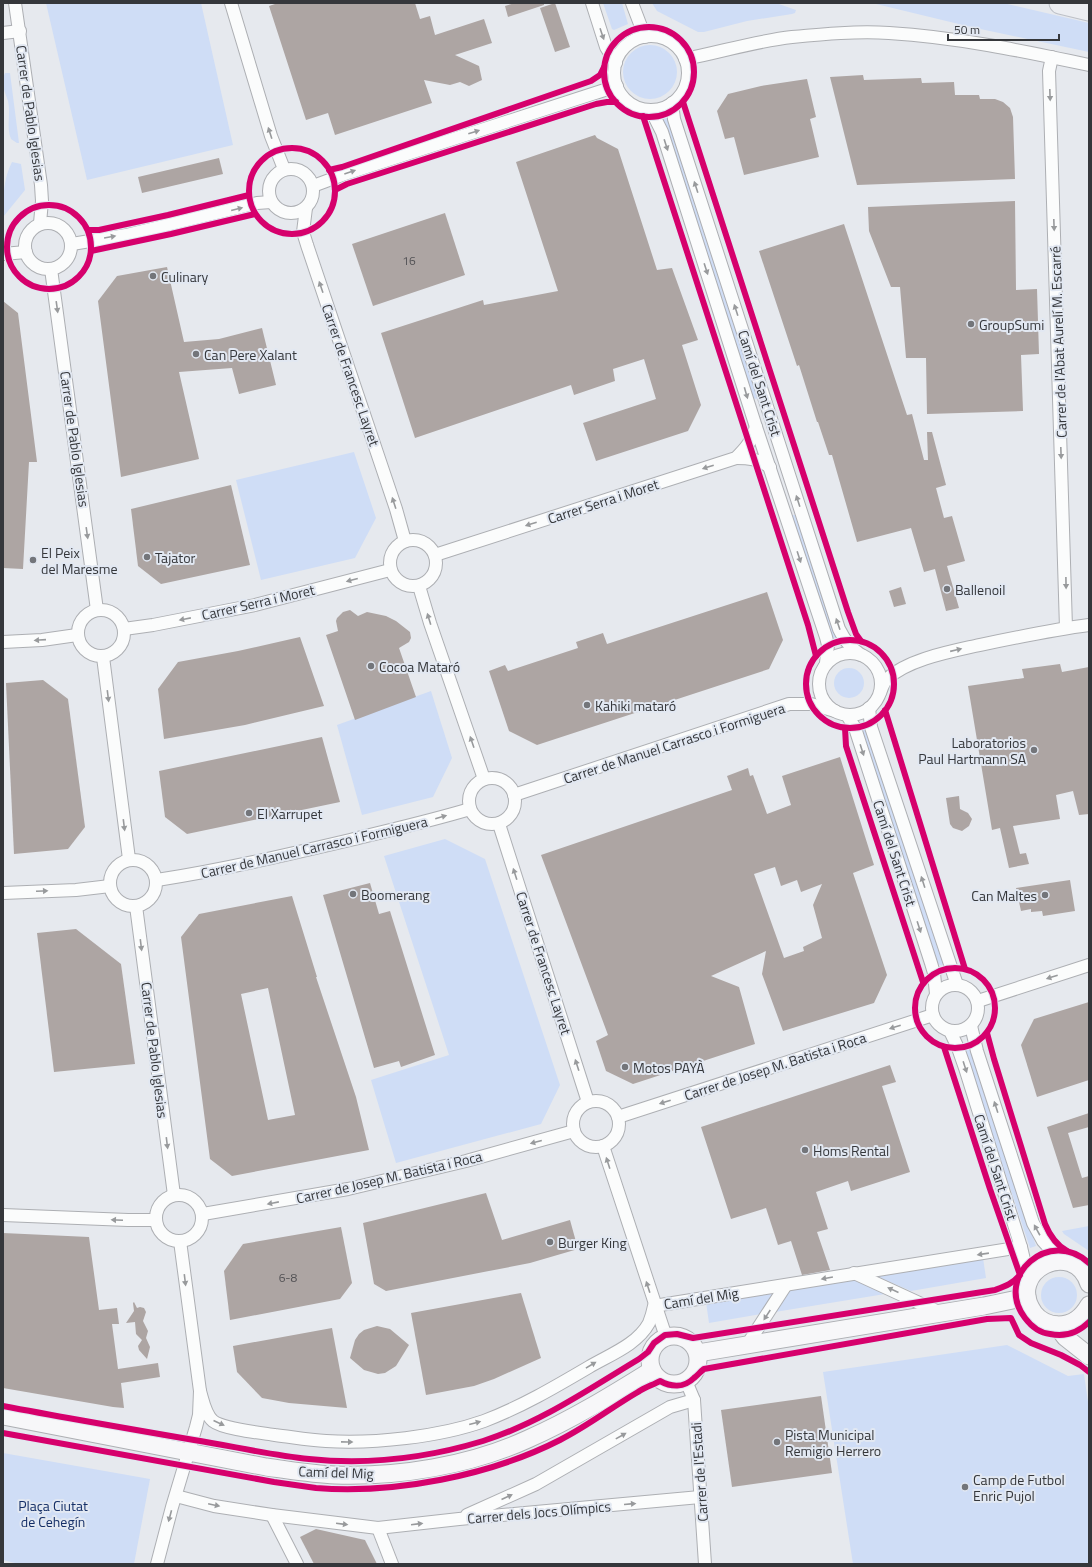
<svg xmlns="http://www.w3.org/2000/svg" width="1092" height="1567" font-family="'Titillium Web',sans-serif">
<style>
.green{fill:#cfddf6}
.building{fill:#ada5a3;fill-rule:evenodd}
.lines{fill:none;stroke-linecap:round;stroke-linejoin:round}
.street-casing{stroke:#adafb3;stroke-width:14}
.secondary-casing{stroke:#adafb3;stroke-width:19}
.highway-casing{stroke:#bdc0c7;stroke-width:23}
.street{stroke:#fbfcfc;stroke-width:12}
.secondary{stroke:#f7f7f9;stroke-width:17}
.highway{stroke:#eceef2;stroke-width:21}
.cycleway-casing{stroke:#e2e8f2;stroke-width:8}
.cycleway{stroke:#d6006c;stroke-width:6}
.oneway{fill:#989a9c}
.poi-dot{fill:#73757a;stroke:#e2e8f2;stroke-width:1.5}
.labels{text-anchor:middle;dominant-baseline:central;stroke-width:4;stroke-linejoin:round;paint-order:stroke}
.number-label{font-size:12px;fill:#535255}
.street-label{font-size:14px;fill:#35373b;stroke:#e2e8f2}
.poi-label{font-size:14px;fill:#35373b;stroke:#e2e8f2;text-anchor:start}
.park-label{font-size:14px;fill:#152f67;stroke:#e2e8f2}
</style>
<rect width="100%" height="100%" fill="#e6e9ee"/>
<!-- green -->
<g class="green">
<polygon points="46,3 201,3 233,145 87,180"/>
<polygon points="603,3 622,3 628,24 614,30 612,29"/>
<polygon points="652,3 776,3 796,10 795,13 792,14 747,21 704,32 698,32 657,11"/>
<polygon points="872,3 1003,3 1089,23 1089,52 971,27"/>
<circle cx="650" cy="72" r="27"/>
<path d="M5,73h5l9,70h-2l-6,-4c-5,-12 0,-25 -3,-38 -3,-9 -8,-18 -3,-28z"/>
<polygon points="664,118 667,118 670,120 758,398 757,399 753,398 663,121"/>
<path d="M12,162l9,2 4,26 -22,27c0,-18 0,-38 9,-55z"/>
<polygon points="354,452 376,518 355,558 261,580 236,480"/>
<polygon points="793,515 797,515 837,635 835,638 832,638 792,517"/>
<circle cx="849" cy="683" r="15"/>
<polygon points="431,691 452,758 433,797 362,815 337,725"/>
<polygon points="866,727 944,962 942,966 938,964 861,732 862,729"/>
<polygon points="445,839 485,859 560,1085 541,1124 396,1163 371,1080 449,1055 384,856"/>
<polygon points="967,1047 972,1049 1036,1246 1030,1248 965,1052"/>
<polygon points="1089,1226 1089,1251 1064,1234 1062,1231"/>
<polygon points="983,1258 986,1278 911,1291 874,1275"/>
<circle cx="1059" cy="1295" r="18"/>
<polygon points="854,1278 891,1293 775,1312 790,1289"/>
<polygon points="777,1291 761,1314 709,1323 706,1302"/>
<polygon points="1007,1345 1068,1376 1084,1374 1089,1409 1089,1564 853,1564 823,1372"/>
<polygon points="3,1453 150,1479 134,1564 19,1564 3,1560"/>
</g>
<!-- building -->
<g class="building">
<polygon points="278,3 415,3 420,19 430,16 435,35 484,19 492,43 455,55 479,66 482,80 469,86 460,82 450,85 424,80 432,103 335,135 328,113 306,120 269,6"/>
<polygon points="515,3 544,3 544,5 508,17 505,6"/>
<polygon points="555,3 570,47 555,52 540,8"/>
<polygon points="863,75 864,80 921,78 922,83 954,82 955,95 979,95 980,99 995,99 1003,102 1010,108 1013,117 1015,179 857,185 830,77"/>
<polygon points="807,79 816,117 810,119 819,157 744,175 734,137 725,139 717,111 728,94 761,86"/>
<polygon points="595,135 597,138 618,149 657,270 672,268 698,340 682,345 701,405 688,431 596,461 583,423 656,399 644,359 613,369 615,381 574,395 571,385 415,438 381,333 483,300 484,305 558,291 516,162"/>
<polygon points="219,158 223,174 142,193 138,177"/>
<polygon points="1015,201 1016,290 1037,289 1039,354 1021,355 1023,411 927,414 926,358 906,358 900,287 891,287 869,231 868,207"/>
<polygon points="445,213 465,275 373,306 352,244"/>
<polygon points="844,224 907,415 912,414 924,460 928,460 927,432 932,432 946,485 936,488 944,518 952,516 965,561 947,566 959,608 946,611 935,569 924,572 911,528 857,542 832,455 829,455 818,422 817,422 799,365 797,366 759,251"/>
<polygon points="167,267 184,342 219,339 262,328 276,385 239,394 232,368 179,372 199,459 121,477 98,301 117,276"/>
<polygon points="3,301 18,313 37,462 29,462 23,569 3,568"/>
<polygon points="231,485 250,565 161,584 138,566 131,509"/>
<polygon points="901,587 906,604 894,607 889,591"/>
<polygon points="767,592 783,640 769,669 537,745 509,731 489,671 505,665 508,671 578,648 576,642 603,633 607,644"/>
<polygon points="350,610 358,616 367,612 386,616 396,621 410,632 411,638 409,642 399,648 416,697 355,720 326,635 338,631 336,621 337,618 343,612"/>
<polygon points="300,637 324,706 245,725 164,739 158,689 178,662 238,651"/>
<polygon points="1060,664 1062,672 1089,667 1089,814 1079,815 1073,791 1056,795 1060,819 1013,826 1020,854 1026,853 1029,864 1009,868 1000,828 992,830 968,686 1024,678 1022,669"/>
<polygon points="43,680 68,699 85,827 68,849 14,854 6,683"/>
<polygon points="322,737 340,802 187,834 165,817 159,771"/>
<path d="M840,757l34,108 -21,8 34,102 -13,28 -91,28 -21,-57 4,-23 -55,25 28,11 16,57 -122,40 -27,-13 -10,-30 12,-6 -67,-180 191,-65 -5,-14 21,-8 2,8 3,-1 14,39 24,-9 -9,-29zM775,867l6,19 16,-6 4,12 21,-8 -9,21 9,33 -19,9 1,4 -20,7 -30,-84z"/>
<polygon points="959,796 960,809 968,813 972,819 969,826 962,831 953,828 950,824 946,798"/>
<polygon points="1070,880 1075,911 1043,916 1042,911 1031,912 1031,909 1021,911 1016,888"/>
<polygon points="370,883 379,914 390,911 435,1055 401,1067 399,1061 374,1068 323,895"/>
<path d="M292,896l25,81h-1l40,120 13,53 -137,26 -22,-17 -29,-222 18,-23zM268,988l27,127 -27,5 -27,-126z"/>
<polygon points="76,929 121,964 135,1064 54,1072 37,933"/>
<polygon points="1089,1002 1089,1080 1037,1097 1021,1045 1034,1019"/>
<polygon points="890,1065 896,1082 882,1086 910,1172 851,1191 848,1181 816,1192 828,1229 817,1232 830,1270 802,1275 791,1241 778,1245 766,1208 731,1219 701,1127"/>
<polygon points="1089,1113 1089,1127 1068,1133 1082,1178 1089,1176 1089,1205 1073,1208 1047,1127"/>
<polygon points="486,1193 502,1240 570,1220 578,1249 530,1263 386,1291 374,1284 363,1223"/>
<polygon points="341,1227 352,1283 340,1299 230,1320 224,1271 243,1244"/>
<polygon points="3,1233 89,1237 99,1310 117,1308 119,1324 112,1324 118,1369 158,1363 160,1377 121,1383 124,1408 113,1407 3,1388"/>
<polygon points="521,1293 541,1358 494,1379 474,1386 426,1395 411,1313"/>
<polygon points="134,1302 137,1308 140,1307 144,1308 146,1312 143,1321 148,1331 146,1338 150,1347 147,1359 139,1350 138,1346 142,1340 136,1334 135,1322 126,1323 134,1311 133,1303"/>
<polygon points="377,1326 390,1329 409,1345 396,1366 385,1373 378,1374 364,1370 350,1358 355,1340 359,1334 364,1330"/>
<polygon points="332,1328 347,1408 289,1403 262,1398 237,1372 233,1346"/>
<polygon points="821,1396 832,1473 732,1487 721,1410"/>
<polygon points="316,1529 365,1540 377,1564 314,1564 300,1537"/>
</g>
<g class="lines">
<!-- street casing -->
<g class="street-casing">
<g id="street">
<polyline points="15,3 41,185 42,201 40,223"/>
<polyline points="231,3 271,136 284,169"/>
<polyline points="592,3 606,47 616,63"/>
<polyline points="632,3 645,37"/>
<polyline points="3,33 20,31"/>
<circle cx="651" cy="73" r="37"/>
<polyline points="1052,57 1049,71 1066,628"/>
<path d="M685,59c36,-7 71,-18 107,-22 32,-3 65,-6 97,-4 67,4 134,18 200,32"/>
<path d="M672,103l2,16 165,510c6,12 11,18 22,26"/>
<polyline points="651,110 662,132 756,427 826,637 828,645 826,663"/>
<circle cx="291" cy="191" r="22"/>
<polyline points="313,186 348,173 617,86"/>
<polyline points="306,208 303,232 307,245 396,509 405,541"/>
<circle cx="48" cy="246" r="23"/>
<polyline points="72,244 126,235 257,203 271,202"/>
<polyline points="3,254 26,252"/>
<polyline points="51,269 97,610"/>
<path d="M736,458c13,0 22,1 34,9"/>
<circle cx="413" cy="563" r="23"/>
<path d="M435,555l301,-97c10,-10 16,-17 20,-31"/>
<polyline points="419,586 430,623 484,779"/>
<circle cx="101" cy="633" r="23"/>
<polyline points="124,629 153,625 255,605 390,570"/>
<polyline points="3,642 42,640 77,635"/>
<circle cx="850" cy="684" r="31"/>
<polyline points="103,657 129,859"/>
<path d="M880,693c2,-5 3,-10 7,-14 20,-19 61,-27 88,-33 38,-8 75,-16 114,-21"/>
<polyline points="869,708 871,727 957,985"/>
<polyline points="847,715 855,728 931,963 934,973 936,994"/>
<circle cx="492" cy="801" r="23"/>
<polyline points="514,795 789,704 811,704 835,711"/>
<polyline points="499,824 588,1102"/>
<circle cx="133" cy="883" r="23"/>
<path d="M157,880c65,-10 129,-25 193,-40 40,-10 80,-19 120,-31"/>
<polyline points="3,893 76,890 110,886"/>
<polyline points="136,906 174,1195"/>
<circle cx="955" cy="1008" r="23"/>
<polyline points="978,1001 1089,965"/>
<polyline points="971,1026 977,1051 1033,1223 1043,1241 1061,1261"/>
<polyline points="950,1031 958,1048 965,1068 1021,1247 1029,1281"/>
<circle cx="596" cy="1124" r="23"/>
<polyline points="618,1117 933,1015"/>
<polyline points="603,1146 666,1337"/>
<circle cx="179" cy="1218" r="23"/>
<polyline points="203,1214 348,1189 466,1161 574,1131"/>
<polyline points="3,1215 128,1220 156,1220"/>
<polyline points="854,1273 941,1313"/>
<polyline points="747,1345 786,1285"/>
<polyline points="686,1381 694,1400 705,1564"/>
<path d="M200,1391c3,10 5,23 13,30 10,8 49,12 62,14 17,2 34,5 51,6 47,3 113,-4 158,-20 37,-14 71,-34 105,-54 20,-12 48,-22 60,-44 2,-5 4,-12 5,-17l367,-59"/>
<polyline points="176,1496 214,1506 272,1515 378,1528 459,1519 700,1497"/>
<polyline points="272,1515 297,1564"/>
<polyline points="467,1515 536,1484 670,1407 694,1400"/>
<polyline points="378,1528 392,1564"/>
<polyline points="157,1564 172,1507 196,1427 199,1415 200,1391 180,1241"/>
</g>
</g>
<!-- secondary casing -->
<g class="secondary-casing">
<g id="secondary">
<path d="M1089,1284c-15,-47 -85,-13 -55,29 5,7 15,12 24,12 15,0 24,-8 31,-20"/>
<polyline points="1056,1325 1065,1337 1089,1356"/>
<circle cx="674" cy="1360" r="24"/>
<polyline points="698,1353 984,1306 1027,1297"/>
<path d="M3,1416l263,51c23,3 46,7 69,8 64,2 134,-9 193,-36 43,-19 84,-44 124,-69"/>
</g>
</g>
<!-- highway casing -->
<g class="highway-casing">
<polyline id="highway" points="1060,3 1089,10"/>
</g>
<!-- street -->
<use href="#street" class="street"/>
<!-- secondary -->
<use href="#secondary" class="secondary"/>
<!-- highway -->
<use href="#highway" class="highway"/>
<!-- cycleway casing -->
<g class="cycleway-casing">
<g id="cycleway">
<circle cx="649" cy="72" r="45"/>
<polyline points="683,102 848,612 856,634 861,641"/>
<polyline points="643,116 808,625 816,656"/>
<circle cx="292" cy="191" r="43"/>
<polyline points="329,170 342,167 591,81 600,75 604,67"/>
<polyline points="335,190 347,184 596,104 607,102 616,102"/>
<circle cx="49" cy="247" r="42"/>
<polyline points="88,230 99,230 168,215 249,195"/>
<polyline points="91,251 171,234 255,214"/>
<circle cx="850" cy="684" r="44"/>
<polyline points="885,710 965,969"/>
<polyline points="845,728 846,746 923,982"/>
<circle cx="955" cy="1008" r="40"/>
<path d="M987,1033l7,26 51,165c5,12 11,21 22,27"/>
<path d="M1089,1263c-39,-36 -96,13 -64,55 6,8 15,15 25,16 15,3 28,-1 39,-12"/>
<path d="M3,1406c63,12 127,23 191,34 38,6 76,15 115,19 58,6 118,-1 174,-18 57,-18 106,-52 156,-82l9,-7 6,-9 11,-8 12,-1 16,4 302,-48c11,-4 17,-6 25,-15l-30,-86 -46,-142"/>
<path d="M3,1433l271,49c14,2 28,4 42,6 79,6 173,-12 244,-48 28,-14 52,-33 78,-48 7,-5 15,-7 22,-11 11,6 24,7 34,-3 4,-3 6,-6 10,-9l283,-50 24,-1 8,17 12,8 30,12 19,10 9,7"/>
</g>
</g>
<!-- cycleway -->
<use href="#cycleway" class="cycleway"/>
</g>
<!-- one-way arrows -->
<defs><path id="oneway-solid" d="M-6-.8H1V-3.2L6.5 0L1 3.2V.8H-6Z"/></defs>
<g class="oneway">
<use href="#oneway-solid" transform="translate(602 34) rotate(71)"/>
<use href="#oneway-solid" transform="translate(1050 95) rotate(88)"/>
<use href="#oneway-solid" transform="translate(474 132) rotate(-18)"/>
<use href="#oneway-solid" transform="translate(270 133) rotate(-108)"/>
<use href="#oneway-solid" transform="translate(666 145) rotate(72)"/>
<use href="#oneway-solid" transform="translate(350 172) rotate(-19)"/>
<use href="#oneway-solid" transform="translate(696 187) rotate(-108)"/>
<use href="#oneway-solid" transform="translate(237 209) rotate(-14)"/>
<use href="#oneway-solid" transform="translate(1054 225) rotate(88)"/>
<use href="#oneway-solid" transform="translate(110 237) rotate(-10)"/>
<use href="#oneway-solid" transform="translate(706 269) rotate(72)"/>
<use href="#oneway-solid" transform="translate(321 287) rotate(-109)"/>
<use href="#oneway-solid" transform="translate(57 307) rotate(82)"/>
<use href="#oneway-solid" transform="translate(736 310) rotate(-108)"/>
<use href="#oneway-solid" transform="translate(746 393) rotate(74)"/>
<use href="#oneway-solid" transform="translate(1061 453) rotate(88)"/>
<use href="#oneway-solid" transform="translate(708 467) rotate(163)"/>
<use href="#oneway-solid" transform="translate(798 501) rotate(-108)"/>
<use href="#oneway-solid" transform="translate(394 503) rotate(-108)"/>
<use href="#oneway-solid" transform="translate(531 524) rotate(162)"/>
<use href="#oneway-solid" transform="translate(87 533) rotate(82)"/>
<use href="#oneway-solid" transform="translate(799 557) rotate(72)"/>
<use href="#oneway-solid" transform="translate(352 580) rotate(165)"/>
<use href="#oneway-solid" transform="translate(1066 583) rotate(89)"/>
<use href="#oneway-solid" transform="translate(185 619) rotate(169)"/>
<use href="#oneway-solid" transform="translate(429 619) rotate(-107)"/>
<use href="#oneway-solid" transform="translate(838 624) rotate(-109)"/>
<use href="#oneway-solid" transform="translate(40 640) rotate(176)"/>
<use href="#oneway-solid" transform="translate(956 650) rotate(-13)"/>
<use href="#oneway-solid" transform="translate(108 696) rotate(83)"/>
<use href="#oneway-solid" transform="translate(472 742) rotate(-109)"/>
<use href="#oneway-solid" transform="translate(862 750) rotate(72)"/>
<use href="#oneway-solid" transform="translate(441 817) rotate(-16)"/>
<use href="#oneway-solid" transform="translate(124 825) rotate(83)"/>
<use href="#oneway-solid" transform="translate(515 874) rotate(-108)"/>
<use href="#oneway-solid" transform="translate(923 882) rotate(-108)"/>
<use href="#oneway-solid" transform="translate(42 891) rotate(-3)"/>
<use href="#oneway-solid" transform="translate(919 927) rotate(72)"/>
<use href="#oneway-solid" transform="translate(141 945) rotate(83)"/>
<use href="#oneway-solid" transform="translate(1052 977) rotate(162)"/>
<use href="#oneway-solid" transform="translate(895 1027) rotate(162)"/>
<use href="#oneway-solid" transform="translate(577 1065) rotate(-108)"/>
<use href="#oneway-solid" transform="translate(965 1067) rotate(72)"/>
<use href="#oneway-solid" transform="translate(665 1102) rotate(162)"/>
<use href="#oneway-solid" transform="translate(996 1107) rotate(-108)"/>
<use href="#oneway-solid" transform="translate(536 1142) rotate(165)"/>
<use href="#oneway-solid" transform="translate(167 1143) rotate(83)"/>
<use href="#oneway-solid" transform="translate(608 1163) rotate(-108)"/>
<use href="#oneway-solid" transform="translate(273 1203) rotate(169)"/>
<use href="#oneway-solid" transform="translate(117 1220) rotate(-178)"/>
<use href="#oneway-solid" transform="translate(1037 1230) rotate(-119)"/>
<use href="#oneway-solid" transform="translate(983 1254) rotate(172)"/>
<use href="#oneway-solid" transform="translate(827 1278) rotate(170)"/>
<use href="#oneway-solid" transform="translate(185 1280) rotate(83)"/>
<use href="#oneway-solid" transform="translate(648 1287) rotate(-108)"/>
<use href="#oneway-solid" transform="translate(893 1290) rotate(-156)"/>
<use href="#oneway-solid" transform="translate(767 1315) rotate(123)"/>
<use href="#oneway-solid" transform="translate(591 1365) rotate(-31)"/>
<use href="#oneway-solid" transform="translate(219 1423) rotate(24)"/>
<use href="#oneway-solid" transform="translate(475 1423) rotate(-15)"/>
<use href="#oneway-solid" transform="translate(621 1436) rotate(-29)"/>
<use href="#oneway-solid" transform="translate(347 1442) rotate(1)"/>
<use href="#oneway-solid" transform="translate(507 1497) rotate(-24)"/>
<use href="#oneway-solid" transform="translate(630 1504) rotate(-5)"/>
<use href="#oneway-solid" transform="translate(214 1505) rotate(12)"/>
<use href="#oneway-solid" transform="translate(170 1516) rotate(105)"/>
<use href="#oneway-solid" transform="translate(342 1524) rotate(7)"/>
<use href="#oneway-solid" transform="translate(417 1524) rotate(-7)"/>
</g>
<!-- markers -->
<g class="poi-dot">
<circle cx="153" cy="276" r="4"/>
<circle cx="971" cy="324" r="4"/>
<circle cx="196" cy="354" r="4"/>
<circle cx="147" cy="557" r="4"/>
<circle cx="33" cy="560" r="4"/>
<circle cx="947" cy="589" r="4"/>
<circle cx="371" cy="666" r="4"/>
<circle cx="587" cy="705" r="4"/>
<circle cx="1034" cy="750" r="4"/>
<circle cx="249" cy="813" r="4"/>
<circle cx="353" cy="894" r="4"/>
<circle cx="1045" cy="895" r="4"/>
<circle cx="625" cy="1067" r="4"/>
<circle cx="805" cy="1150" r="4"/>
<circle cx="550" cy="1242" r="4"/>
<circle cx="777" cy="1442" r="4"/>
<circle cx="965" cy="1487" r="4"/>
</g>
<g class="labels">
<!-- number labels -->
<g class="number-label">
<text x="409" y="260">16</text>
<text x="288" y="1277">6-8</text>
</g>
<!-- street labels -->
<g class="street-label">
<text transform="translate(31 113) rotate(82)">Carrer de Pablo Iglesias</text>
<text transform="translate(1058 342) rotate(-92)">Carrer de l'Abat Aurelí M. Escarré</text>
<text transform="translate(351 375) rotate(71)">Carrer de Francesc Layret</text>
<text transform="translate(760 383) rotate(72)">Camí del Sant Crist</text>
<text transform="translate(75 439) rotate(82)">Carrer de Pablo Iglesias</text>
<text transform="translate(603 501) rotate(-18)">Carrer Serra i Moret</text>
<text transform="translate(258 602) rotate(-13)">Carrer Serra i Moret</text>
<text transform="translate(674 743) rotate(-18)">Carrer de Manuel Carrasco i Formiguera</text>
<text transform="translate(314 847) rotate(-13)">Carrer de Manuel Carrasco i Formiguera</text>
<text transform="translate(895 853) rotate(72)">Camí del Sant Crist</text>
<text transform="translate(544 963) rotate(72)">Carrer de Francesc Layret</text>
<text transform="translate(155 1050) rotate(83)">Carrer de Pablo Iglesias</text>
<text transform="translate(775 1066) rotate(-18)">Carrer de Josep M. Batista i Roca</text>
<text transform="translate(996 1167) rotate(72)">Camí del Sant Crist</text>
<text transform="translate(389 1177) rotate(-13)">Carrer de Josep M. Batista i Roca</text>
<text transform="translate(701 1298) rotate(-9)">Camí del Mig</text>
<text transform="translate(336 1472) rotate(2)">Camí del Mig</text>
<text transform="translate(699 1472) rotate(-94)">Carrer de l'Estadi</text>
<text transform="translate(539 1512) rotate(-5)">Carrer dels Jocs Olímpics</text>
</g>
<!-- poi labels -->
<g class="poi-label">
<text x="161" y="276">Culinary</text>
<text x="979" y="324">GroupSumi</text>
<text x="204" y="354">Can Pere Xalant</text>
<text x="41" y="552">El Peix<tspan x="41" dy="16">del Maresme</tspan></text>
<text x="155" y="557">Tajator</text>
<text x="955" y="589">Ballenoil</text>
<text x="379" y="666">Cocoa Mataró</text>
<text x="595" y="705">Kahiki mataró</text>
<text x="1026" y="742" text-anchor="end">Laboratorios<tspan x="1026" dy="16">Paul Hartmann SA</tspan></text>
<text x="257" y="813">El Xarrupet</text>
<text x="361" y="894">Boomerang</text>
<text x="1037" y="895" text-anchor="end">Can Maltes</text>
<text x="633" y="1067">Motos PAYÀ</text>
<text x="813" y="1150">Homs Rental</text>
<text x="558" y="1242">Burger King</text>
<text x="785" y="1434">Pista Municipal<tspan x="785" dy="16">Remigio Herrero</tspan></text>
<text x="973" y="1479">Camp de Futbol<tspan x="973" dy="16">Enric Pujol</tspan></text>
</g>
<!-- park labels -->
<g class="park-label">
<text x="53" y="1505">Plaça Ciutat<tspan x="53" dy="16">de Cehegín</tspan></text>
</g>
</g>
<!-- border -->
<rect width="1092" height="1567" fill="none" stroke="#35373b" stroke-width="8"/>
<!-- scale -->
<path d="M948 34v6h111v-6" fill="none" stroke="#35373b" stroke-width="2"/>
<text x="954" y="34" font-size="12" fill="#35373b" stroke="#e2e8f2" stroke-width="3" paint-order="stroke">50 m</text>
</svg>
